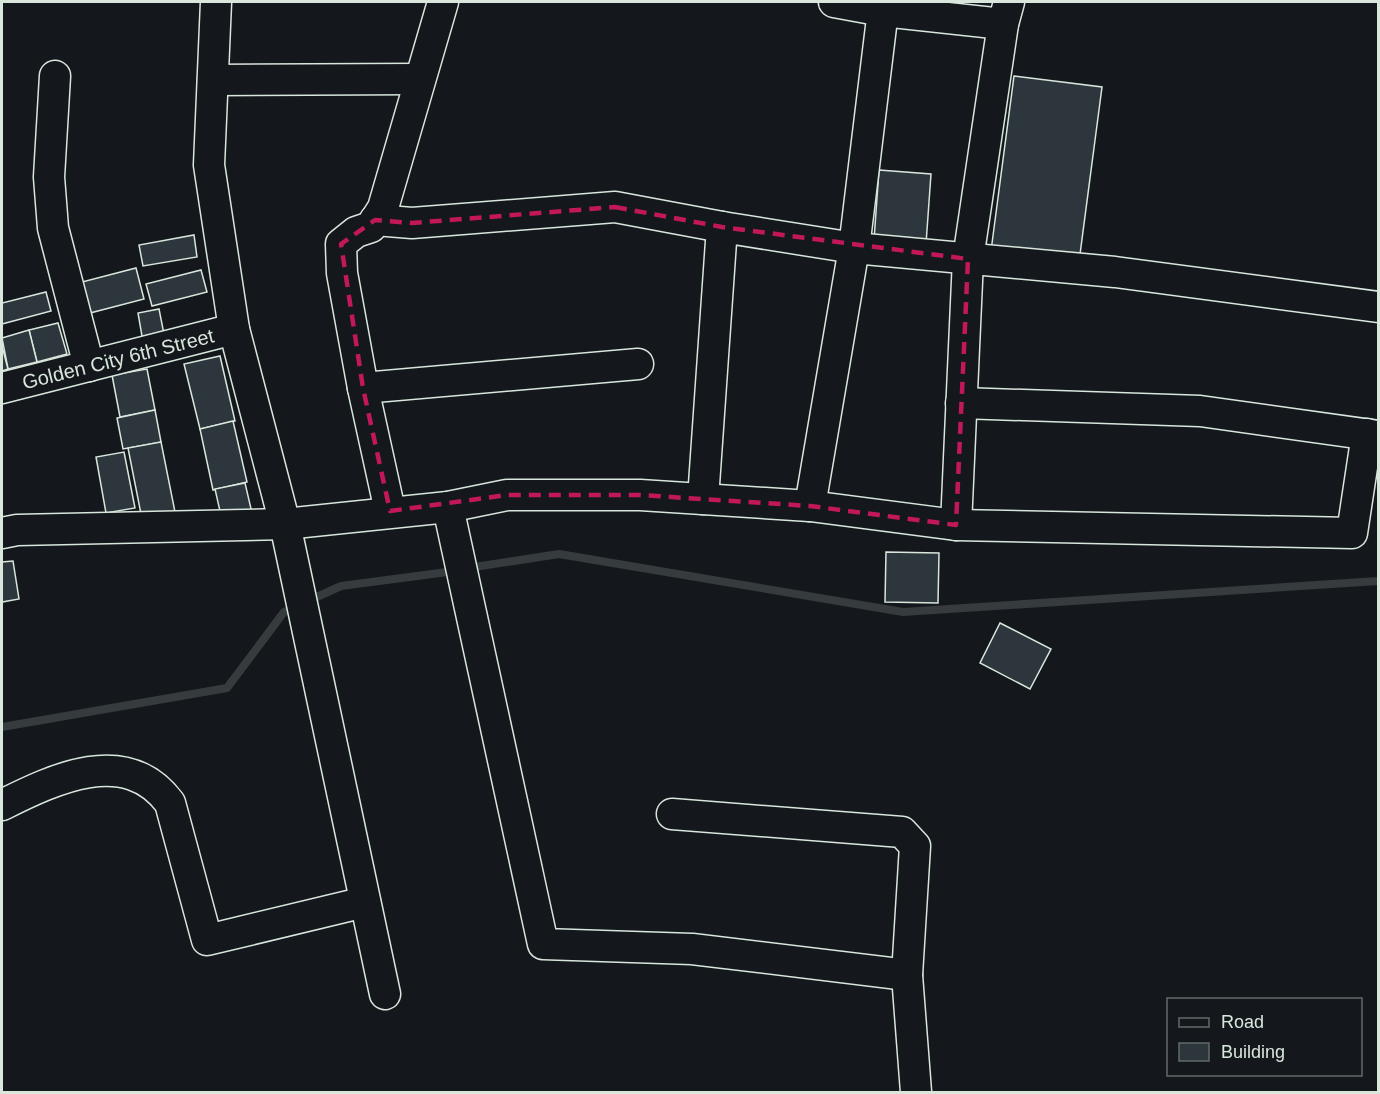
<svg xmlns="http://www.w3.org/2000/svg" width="1380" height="1094" font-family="Helvetica,sans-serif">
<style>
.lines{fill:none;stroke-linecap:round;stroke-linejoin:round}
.stream{stroke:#363b3e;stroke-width:8}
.building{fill:#2c363c;stroke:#d8e6dc;stroke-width:1.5}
.minor-casing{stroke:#d8e6dc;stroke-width:33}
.minor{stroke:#14181c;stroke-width:30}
.marked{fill:none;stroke:#c2185b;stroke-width:4.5;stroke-dasharray:12 8;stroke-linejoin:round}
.labels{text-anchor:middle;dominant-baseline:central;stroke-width:4.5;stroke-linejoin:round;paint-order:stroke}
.street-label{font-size:20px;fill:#d8e6dc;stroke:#14181c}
</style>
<rect width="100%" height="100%" fill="#14181c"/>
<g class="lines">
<!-- stream -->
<g class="stream">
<polyline points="468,568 559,554 903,612 1378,581"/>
<polyline points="308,601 341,586 455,571"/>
<polyline points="2,727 227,688 284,612 296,607"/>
</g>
</g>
<!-- building -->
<g class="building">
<polygon points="1014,76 1102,87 1079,262 991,251"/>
<polygon points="879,170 931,174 926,244 874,240"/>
<polygon points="194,235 197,257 143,266 139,245"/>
<polygon points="136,268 144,299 90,313 82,282"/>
<polygon points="201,270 207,292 152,306 146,284"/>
<polygon points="46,292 51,311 2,324 2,303"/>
<polygon points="159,309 165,339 143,342 138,313"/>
<polygon points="58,323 67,354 37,362 29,330"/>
<polygon points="29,330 37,362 8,369 2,338"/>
<polygon points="2,346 8,369 2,371"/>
<polygon points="220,356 235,421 200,429 184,364"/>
<polygon points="147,369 155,410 120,417 112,375"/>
<polygon points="155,410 161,442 123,449 117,418"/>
<polygon points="233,421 247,482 213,490 200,429"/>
<polygon points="161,442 175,512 142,519 128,448"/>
<polygon points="124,452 135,508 106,513 96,457"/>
<polygon points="245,483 252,513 222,520 215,489"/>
<polygon points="886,552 939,553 938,603 885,602"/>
<polygon points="13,561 19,599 2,602 2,562"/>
<polygon points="1000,623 1051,649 1030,689 980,663"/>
</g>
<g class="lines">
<!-- minor casing -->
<g class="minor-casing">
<g id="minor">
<polyline points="216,2 209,165 234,329 285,524 385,994"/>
<polyline points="834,2 883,11 1003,24"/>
<polyline points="55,76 49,177 53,228 89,366"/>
<polyline points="213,80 420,79"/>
<polyline points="375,220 412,223 615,207 722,227"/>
<polyline points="2,388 234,329"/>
<polyline points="363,388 638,364"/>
<polyline points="961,403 1200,411 1378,436"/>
<polyline points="703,499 722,227 854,248 1115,272 1378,307"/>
<polyline points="810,506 854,248 884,2"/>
<polyline points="448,507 543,944 692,949 907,975"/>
<polyline points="390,511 363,388 342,273 341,244 356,232 371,227 383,208 443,2"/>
<polyline points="956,525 968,259 1003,24 1009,2"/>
<polyline points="2,533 17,530 285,524 448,507 507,495 640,495 810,506 956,525 1352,533 1367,434"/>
<path d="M2,805c52,-26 124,-61 168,-2l37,137 158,-38"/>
<polyline points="672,814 902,832 915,846 907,975 916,1092"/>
</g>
</g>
<!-- minor -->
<use href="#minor" class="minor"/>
</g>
<!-- marked area -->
<path class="marked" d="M615,207l107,20 246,32 -12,266 -146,-19 -170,-11h-133l-117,16 -27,-123 -22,-144 34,-24 37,3z"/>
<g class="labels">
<!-- street labels -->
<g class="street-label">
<text transform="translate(118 359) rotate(-14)">Golden City 6th Street</text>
</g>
</g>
<!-- border -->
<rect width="1380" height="1094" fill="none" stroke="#d8e6dc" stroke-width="6"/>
<!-- legend -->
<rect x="1167" y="998" width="195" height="78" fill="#14181c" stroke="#626a69" stroke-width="1.5"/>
<rect x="1179" y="1018" width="30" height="9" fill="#14181c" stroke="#626a69" stroke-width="1.5"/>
<text x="1221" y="1028" font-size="18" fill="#d8e6dc">Road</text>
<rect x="1179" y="1043" width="30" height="18" fill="#2c363c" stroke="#626a69" stroke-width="1.5"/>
<text x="1221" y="1058" font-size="18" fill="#d8e6dc">Building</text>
</svg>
